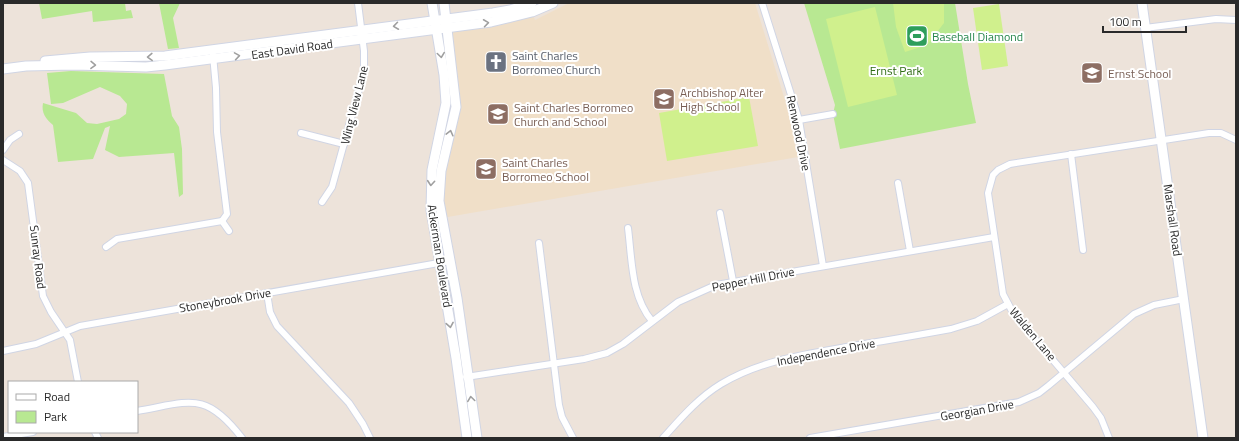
<svg xmlns="http://www.w3.org/2000/svg" width="1239" height="441" font-family="'Titillium Web',sans-serif">
<style>
.education{fill:#f0dfc8}
.green{fill:#b8e892}
.pitch{fill:#d0f08d}
.lines{fill:none;stroke-linecap:round;stroke-linejoin:round}
.street-casing{stroke:#d0d5e4;stroke-width:8}
.secondary-casing{stroke:#d0d5e4;stroke-width:11}
.street{stroke:#fff;stroke-width:6}
.secondary{stroke:#fff;stroke-width:9}
.oneway{stroke:#9f9f9f}
.labels{text-anchor:middle;dominant-baseline:central;stroke-width:4;stroke-linejoin:round;paint-order:stroke}
.leisure-label{font-size:12px;fill:#27864d;stroke:#fff;text-anchor:start}
.street-label{font-size:12px;fill:#2a2a2a;stroke:#fff}
.worship-label{font-size:12px;fill:#5b616d;stroke:#fff;text-anchor:start}
.park-label{font-size:12px;fill:#2f6c14;stroke:#fff}
.education-label{font-size:12px;fill:#785e54;stroke:#fff;text-anchor:start}
</style>
<rect width="100%" height="100%" fill="#ede3da"/>
<!-- education -->
<polygon class="education" points="569,3 755,3 788,110 798,157 442,218 439,201 455,113 447,28 532,12 535,20"/>
<!-- green -->
<g class="green">
<polygon points="39,3 125,3 126,11 131,10 133,18 93,22 92,11 42,19"/>
<polygon points="159,3 180,3 173,18 179,48 168,49"/>
<polygon points="804,3 955,3 968,84 976,123 840,149 833,114 835,105"/>
<path d="M71,71l93,3 8,42 7,11 3,22 1,45 -4,3 -5,-44 -55,4 -14,-7 5,-24 -5,2 -12,31 -35,3 -5,-37c-7,-6 -12,-12 -10,-22l33,10 11,10 10,1 22,-5 7,-5 1,-10 -7,-8 -20,-9 -37,16 -12,1 -4,-31z"/>
</g>
<!-- pitch -->
<g class="pitch">
<polygon points="893,3 944,3 944,23 927,45 905,52 896,27"/>
<polygon points="999,4 1008,66 982,70 973,8"/>
<polygon points="875,7 897,95 848,107 826,19"/>
<polygon points="749,97 758,146 667,161 659,113"/>
</g>
<g class="lines">
<!-- street casing -->
<g class="street-casing">
<g id="street">
<polyline points="762,3 799,120 823,266"/>
<polyline points="1145,28 1216,19 1236,20"/>
<polyline points="213,55 216,88 217,132 227,214 222,221"/>
<polyline points="799,120 833,114"/>
<polyline points="301,133 344,144"/>
<polyline points="3,150 10,140 19,134"/>
<polyline points="1071,154 1083,250"/>
<polyline points="3,160 20,171 28,183 43,296 51,312 70,340 78,382"/>
<polyline points="898,183 910,251"/>
<polyline points="322,202 332,187 364,71 364,51 358,3"/>
<polyline points="720,213 733,281"/>
<polyline points="222,221 229,231"/>
<path d="M628,228c4,32 3,68 24,93"/>
<polyline points="539,243 559,405 562,417 573,438"/>
<polyline points="106,247 117,239 222,221"/>
<polyline points="267,293 270,312 277,326 349,403 363,424 370,438"/>
<polyline points="3,351 36,344 80,326 450,261"/>
<polyline points="466,377 584,359 607,353 623,344 678,302 716,285 994,237"/>
<path d="M137,411c53,-9 68,-21 105,27"/>
<polyline points="95,432 98,438"/>
<polyline points="3,437 33,432"/>
<path d="M663,438c18,-20 35,-40 58,-54 40,-24 86,-30 131,-38 33,-5 66,-11 99,-17l26,-8 31,-17"/>
<polyline points="810,438 1019,402 1039,393 1048,386 1134,314 1154,305 1184,299"/>
<polyline points="1109,438 1101,418 1093,407 1013,313 1003,294 988,193 993,175 998,170 1010,164 1209,133 1221,133 1236,140"/>
</g>
</g>
<!-- secondary casing -->
<g class="secondary-casing">
<g id="secondary">
<polyline points="432,3 444,75 446,103 432,170 431,210 456,358 467,438"/>
<polyline points="444,3 456,107 441,171 439,201 457,298 477,438"/>
<polyline points="1142,3 1203,438"/>
<polyline points="45,61 90,57 165,56 493,13 510,10 532,3"/>
<polyline points="3,69 26,66 74,65 146,67 165,65 491,22 532,12 553,3"/>
</g>
</g>
<!-- street -->
<use href="#street" class="street"/>
<!-- secondary -->
<use href="#secondary" class="secondary"/>
</g>
<!-- one-way arrows -->
<defs><path id="oneway-chevron" d="M-2-3.5L2.5 0L-2 3.5" fill="none" stroke-width="1.6" stroke-linecap="round" stroke-linejoin="round"/></defs>
<g class="oneway">
<use href="#oneway-chevron" transform="translate(486 23) rotate(-8)"/>
<use href="#oneway-chevron" transform="translate(396 26) rotate(172)"/>
<use href="#oneway-chevron" transform="translate(441 55) rotate(82)"/>
<use href="#oneway-chevron" transform="translate(237 56) rotate(-9)"/>
<use href="#oneway-chevron" transform="translate(150 57) rotate(178)"/>
<use href="#oneway-chevron" transform="translate(93 65) rotate(1)"/>
<use href="#oneway-chevron" transform="translate(450 133) rotate(-76)"/>
<use href="#oneway-chevron" transform="translate(431 183) rotate(95)"/>
<use href="#oneway-chevron" transform="translate(450 325) rotate(80)"/>
<use href="#oneway-chevron" transform="translate(471 399) rotate(-98)"/>
</g>
<!-- icons -->
<defs>
<g id="stadium-square" transform="scale(1.15)"><rect x="-9" y="-9" width="18" height="18" rx="4" fill="#2e9e5b" stroke="#fff"/><path d="M0-5a6.5 5 0 1 0 0 10a6.5 5 0 1 0 0-10ZM-3.5-1.8h7v3.6h-7Z" fill="#fff"/></g>
<g id="church-square" transform="scale(1.15)"><rect x="-9" y="-9" width="18" height="18" rx="4" fill="#6b7280" stroke="#fff"/><path d="M-1.2-6h2.4v3.5h3.3v2.4h-3.3V6h-2.4V-.1h-3.3v-2.4h3.3Z" fill="#fff"/></g>
<g id="school-square" transform="scale(1.15)"><rect x="-9" y="-9" width="18" height="18" rx="4" fill="#8d6e63" stroke="#fff"/><path d="M0-5L7-2L0 1L-7-2ZM-4 1L0 2.5L4 1V4Q0 6-4 4Z" fill="#fff"/></g>
</defs>
<g fill-rule="evenodd">
<use href="#stadium-square" x="917" y="36"/>
<use href="#church-square" x="496" y="62"/>
<use href="#school-square" x="1092" y="73"/>
<use href="#school-square" x="664" y="99"/>
<use href="#school-square" x="498" y="114"/>
<use href="#school-square" x="486" y="169"/>
</g>
<g class="labels">
<!-- leisure labels -->
<g class="leisure-label">
<text x="932" y="36">Baseball Diamond</text>
</g>
<!-- street labels -->
<g class="street-label">
<text transform="translate(292 49) rotate(-8)">East David Road</text>
<text transform="translate(354 105) rotate(-76)">Wing View Lane</text>
<text transform="translate(799 133) rotate(78)">Renwood Drive</text>
<text transform="translate(1173 220) rotate(82)">Marshall Road</text>
<text transform="translate(440 256) rotate(81)">Ackerman Boulevard</text>
<text transform="translate(38 257) rotate(83)">Sunray Road</text>
<text transform="translate(753 279) rotate(-11)">Pepper Hill Drive</text>
<text transform="translate(225 300) rotate(-10)">Stoneybrook Drive</text>
<text transform="translate(1033 334) rotate(50)">Walden Lane</text>
<text transform="translate(826 352) rotate(-11)">Independence Drive</text>
<text transform="translate(977 410) rotate(-10)">Georgian Drive</text>
</g>
<!-- worship labels -->
<g class="worship-label">
<text x="512" y="55">Saint Charles<tspan x="512" dy="14">Borromeo Church</tspan></text>
</g>
<!-- park labels -->
<g class="park-label">
<text x="896" y="70">Ernst Park</text>
</g>
<!-- education labels -->
<g class="education-label">
<text x="1108" y="73">Ernst School</text>
<text x="680" y="92">Archbishop Alter<tspan x="680" dy="14">High School</tspan></text>
<text x="514" y="107">Saint Charles Borromeo<tspan x="514" dy="14">Church and School</tspan></text>
<text x="502" y="162">Saint Charles<tspan x="502" dy="14">Borromeo School</tspan></text>
</g>
</g>
<!-- border -->
<rect width="1239" height="441" fill="none" stroke="#2a2a2a" stroke-width="8"/>
<!-- legend -->
<rect x="8" y="381" width="130" height="52" fill="#ffffff" stroke="#aaaaaa"/>
<rect x="16" y="394" width="20" height="6" fill="#ffffff" stroke="#aaaaaa"/>
<text x="44" y="401" font-size="12" fill="#2a2a2a">Road</text>
<rect x="16" y="411" width="20" height="12" fill="#b8e892" stroke="#aaaaaa"/>
<text x="44" y="421" font-size="12" fill="#2a2a2a">Park</text>
<!-- scale -->
<path d="M1103 26v6h83v-6" fill="none" stroke="#2a2a2a" stroke-width="2"/>
<text x="1109" y="26" font-size="12" fill="#2a2a2a" stroke="#ffffff" stroke-width="3" paint-order="stroke">100 m</text>
</svg>
